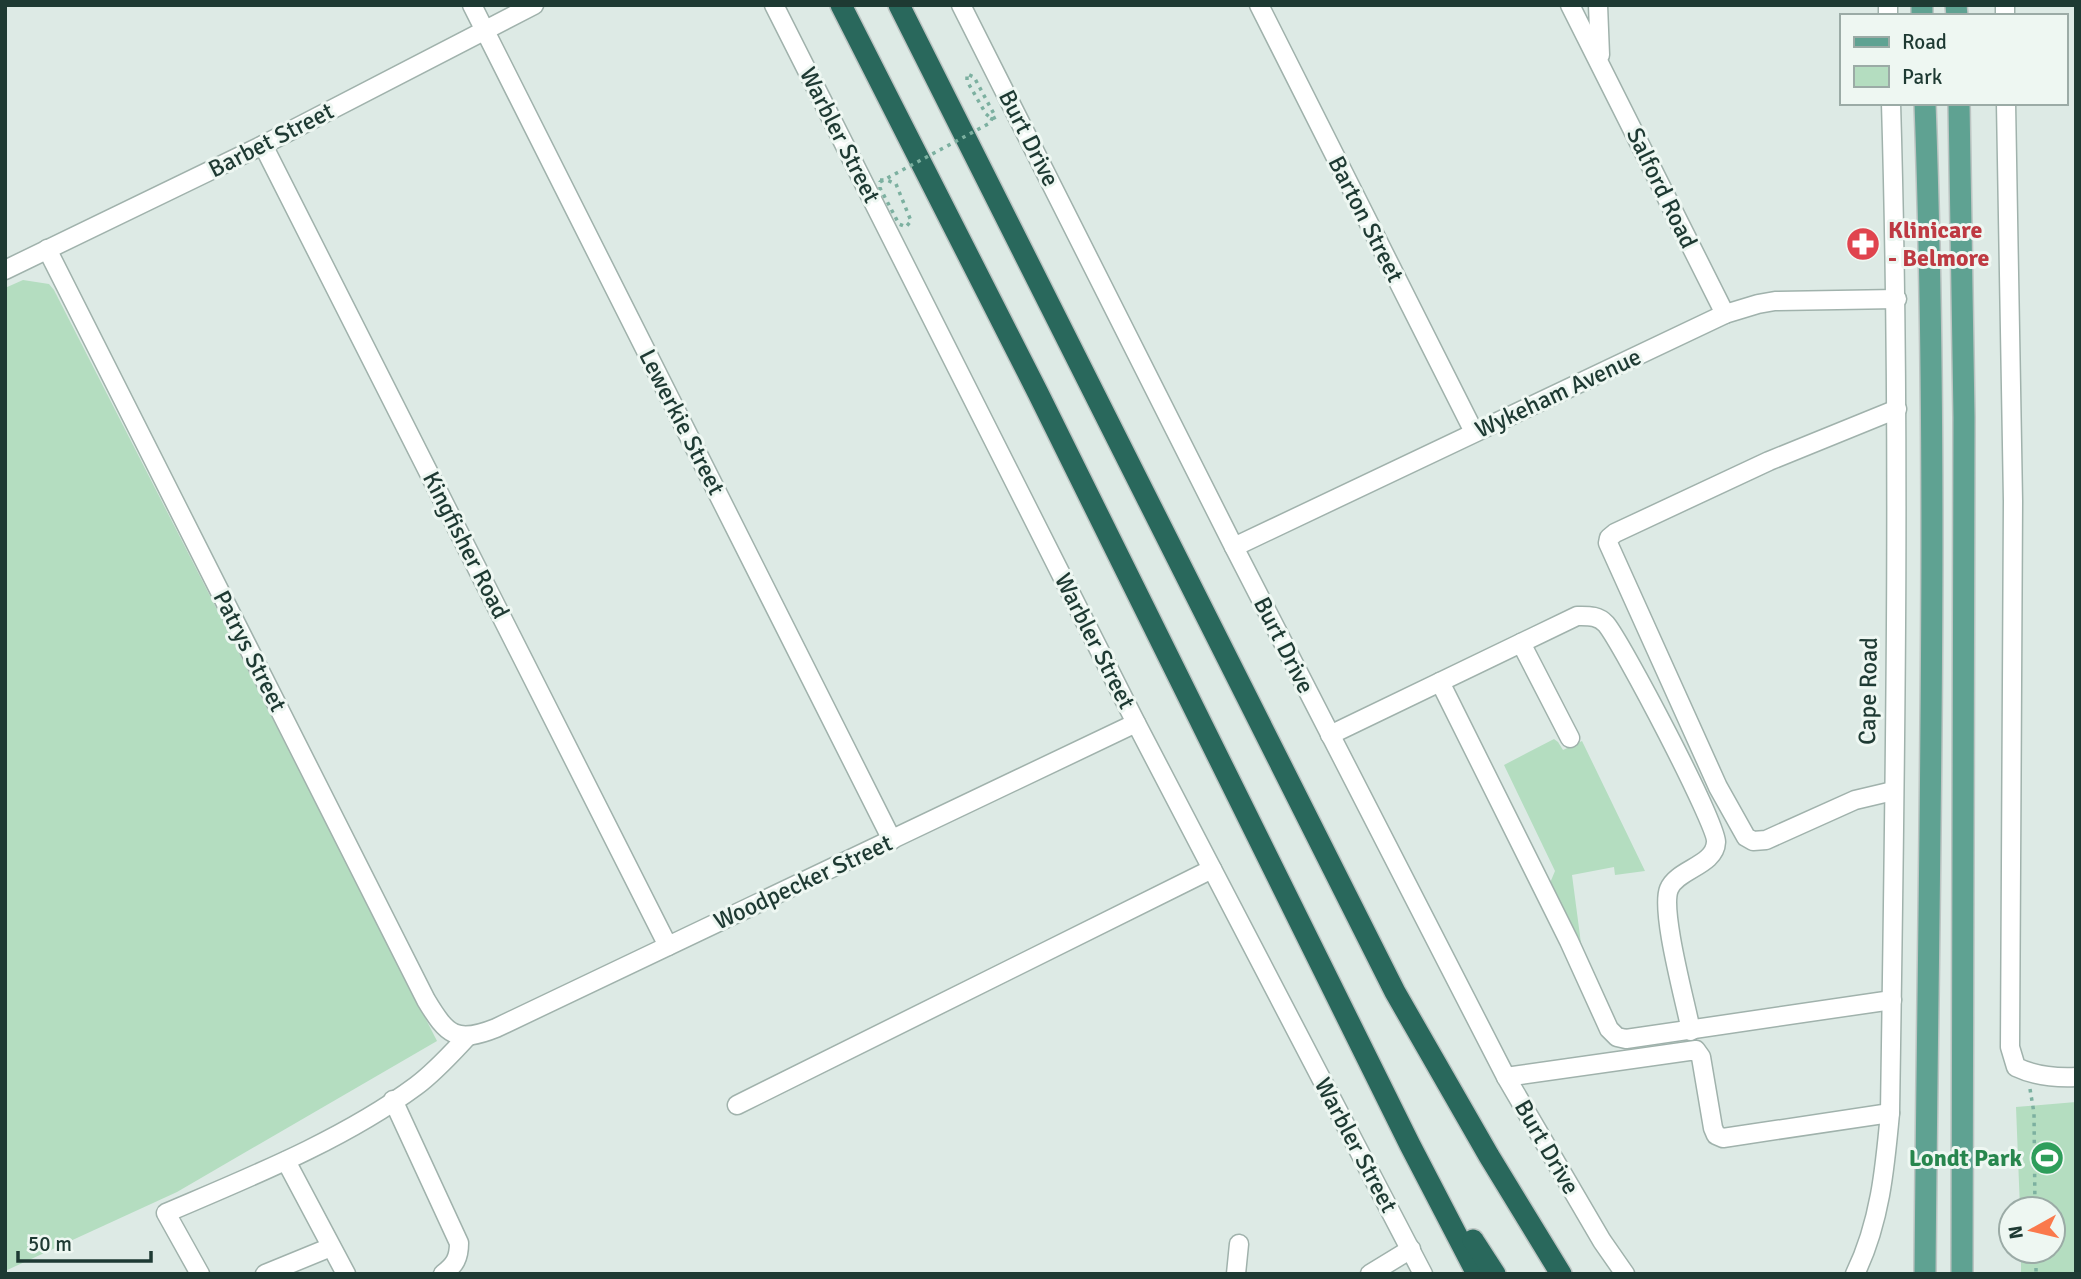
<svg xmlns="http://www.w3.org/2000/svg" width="2081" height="1279" font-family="Signika,sans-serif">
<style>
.green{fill:#b4ddc0}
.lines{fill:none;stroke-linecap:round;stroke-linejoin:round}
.minor-casing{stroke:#a0b2ac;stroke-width:21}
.major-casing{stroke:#bcc4c2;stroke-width:24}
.highway-casing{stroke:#bcc4c2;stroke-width:24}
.path{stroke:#7cb0a0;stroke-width:3.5;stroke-dasharray:3.5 5;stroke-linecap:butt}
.minor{stroke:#fff;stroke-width:18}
.major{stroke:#5fa292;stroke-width:21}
.highway{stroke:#29685c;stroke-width:21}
.path-bridge{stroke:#7cb0a0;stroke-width:3.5;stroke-dasharray:3.5 5;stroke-linecap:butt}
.labels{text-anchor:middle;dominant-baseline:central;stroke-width:6;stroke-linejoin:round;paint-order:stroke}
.street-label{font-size:24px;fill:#1e3a33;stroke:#eef7f2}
.health-label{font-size:24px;font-weight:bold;fill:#be3a42;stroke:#eef7f2;text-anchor:start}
.leisure-label{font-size:24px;font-weight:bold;fill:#27864d;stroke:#eef7f2;text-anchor:end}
</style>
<rect width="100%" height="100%" fill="#ddeae5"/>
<!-- green -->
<g class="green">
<polygon points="23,280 49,284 54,290 437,1041 177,1192 5,1271 5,288"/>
<polygon points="1554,739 1558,742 1563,750 1582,741 1645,871 1615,875 1614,867 1572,875 1582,951 1550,883 1555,871 1504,765"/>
<polygon points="2076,1102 2076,1274 2021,1274 2021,1251 2053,1251 2053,1209 2020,1209 2016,1107"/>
</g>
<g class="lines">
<!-- minor casing -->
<g class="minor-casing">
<g id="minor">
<polyline points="472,5 892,840"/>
<polyline points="774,5 1136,723 1423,1274"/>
<polyline points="961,5 1234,547 1506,1077 1602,1241 1625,1274"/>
<polyline points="1259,5 1474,432"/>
<polyline points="1570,5 1725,314"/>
<polyline points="1598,5 1600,55"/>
<polyline points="1888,5 1888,16"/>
<polyline points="2005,5 2005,16"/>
<path d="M2006,103l7,398 -3,546 6,20c19,9 38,11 60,10"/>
<polyline points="263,145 668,946"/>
<path d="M47,249l379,751c21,35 30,44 70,28l640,-305"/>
<polyline points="5,270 263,145 534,5"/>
<polyline points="1234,547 1725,314 1758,304 1775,301 1897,299"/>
<polyline points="1521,643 1570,738"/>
<polyline points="1440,682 1569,941 1609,1029 1617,1037 1626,1039 1892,1000"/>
<path d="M1330,735l247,-119c11,0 21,-1 29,8 16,19 111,200 110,218 -1,24 -39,27 -47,47 -9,22 17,115 22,142"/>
<polyline points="1893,791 1855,800 1766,840 1753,841 1746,837 1718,787 1608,543 1609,538 1615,533 1769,461 1897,409"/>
<polyline points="1506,1077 1696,1050 1701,1057 1713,1128 1716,1135 1723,1138 1890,1113"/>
<path d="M393,1100l66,143c0,15 -4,22 -16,31"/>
<polyline points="737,1105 1212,869"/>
<polyline points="286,1161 346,1274"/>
<path d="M200,1274l-34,-61c84,-36 177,-73 250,-127 19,-14 35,-32 51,-49"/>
<polyline points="265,1274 331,1247"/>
<polyline points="1236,1274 1239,1244"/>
<polyline points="1370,1274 1411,1249"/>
<path d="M1855,1274c25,-51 30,-106 35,-161 5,-337 11,-673 1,-1010"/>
</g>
</g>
<!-- major casing -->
<g class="major-casing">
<g id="major">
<polyline points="1922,5 1922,16"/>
<polyline points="1956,5 1957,16"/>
<polyline points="1959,103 1964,417 1962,1274"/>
<path d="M1925,1274c3,-390 14,-781 0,-1171"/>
</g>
</g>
<!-- highway casing -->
<g class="highway-casing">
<g id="highway">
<polyline points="841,5 1038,393 1410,1145 1477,1274"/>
<polyline points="899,5 1395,992 1489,1156 1561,1274"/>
<polyline points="1473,1240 1495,1274"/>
</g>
</g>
<!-- path -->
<g class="path">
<polyline points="986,114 992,119 996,117 996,114"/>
<polyline points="880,180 887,180 896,184"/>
<polyline points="2030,1089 2034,1113 2035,1209"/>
<polyline points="2036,1251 2036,1274"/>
</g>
<!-- minor -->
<use href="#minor" class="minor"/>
<!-- major -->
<use href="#major" class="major"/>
<!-- highway -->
<use href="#highway" class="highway"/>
<!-- path-bridge -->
<polyline class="path-bridge" points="896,184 911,221 906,227 899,224 880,188 880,182 990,123 994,114 974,77 967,74 967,81 986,114"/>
</g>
<!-- icons -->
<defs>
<g id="pharmacy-disc" transform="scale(1.75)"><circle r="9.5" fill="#e0444e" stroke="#eef7f2"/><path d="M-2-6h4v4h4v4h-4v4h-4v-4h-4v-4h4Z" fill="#fff"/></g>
<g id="stadium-disc" transform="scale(1.75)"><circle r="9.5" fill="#2e9e5b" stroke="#eef7f2"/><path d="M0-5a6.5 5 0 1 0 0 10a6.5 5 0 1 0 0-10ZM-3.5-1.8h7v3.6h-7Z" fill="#fff"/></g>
</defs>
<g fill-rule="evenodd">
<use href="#pharmacy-disc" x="1863" y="244"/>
<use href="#stadium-disc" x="2047" y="1158"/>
</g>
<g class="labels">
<!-- street labels -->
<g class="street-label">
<text transform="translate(840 135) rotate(63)">Warbler Street</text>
<text transform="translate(1029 138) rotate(63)">Burt Drive</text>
<text transform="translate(271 140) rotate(-27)">Barbet Street</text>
<text transform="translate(1662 188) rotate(64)">Salford Road</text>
<text transform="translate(1366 219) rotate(63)">Barton Street</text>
<text transform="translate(1558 393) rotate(-25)">Wykeham Avenue</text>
<text transform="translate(682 422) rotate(63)">Lewerkie Street</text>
<text transform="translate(466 545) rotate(63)">Kingfisher Road</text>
<text transform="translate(1095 641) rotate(63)">Warbler Street</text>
<text transform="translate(1284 645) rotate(63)">Burt Drive</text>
<text transform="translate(250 651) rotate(63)">Patrys Street</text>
<text transform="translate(1868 691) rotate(-89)">Cape Road</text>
<text transform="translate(803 882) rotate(-25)">Woodpecker Street</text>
<text transform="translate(1356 1145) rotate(62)">Warbler Street</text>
<text transform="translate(1547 1147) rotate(60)">Burt Drive</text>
</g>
<!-- health labels -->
<g class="health-label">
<text x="1888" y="230">Klinicare<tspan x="1888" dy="28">- Belmore</tspan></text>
</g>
<!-- leisure labels -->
<g class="leisure-label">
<text x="2022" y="1158">Londt Park</text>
</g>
</g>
<!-- border -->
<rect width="2081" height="1279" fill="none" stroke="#1e3a33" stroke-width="14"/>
<!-- legend -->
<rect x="1840" y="14" width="228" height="91" fill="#eef7f2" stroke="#9baba6" stroke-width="2"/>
<rect x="1854" y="37" width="35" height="10" fill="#5fa292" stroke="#9baba6" stroke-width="2"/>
<text x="1902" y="49" font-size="21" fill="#1e3a33">Road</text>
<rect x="1854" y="66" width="35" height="21" fill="#b4ddc0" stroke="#9baba6" stroke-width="2"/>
<text x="1902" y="84" font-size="21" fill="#1e3a33">Park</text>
<!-- north arrow -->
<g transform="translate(2032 1230) rotate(262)"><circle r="33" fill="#eef7f2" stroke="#9baba6" stroke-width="2"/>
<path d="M0-5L12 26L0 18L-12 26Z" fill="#fa794c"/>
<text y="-10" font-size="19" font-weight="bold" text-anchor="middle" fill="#1e3a33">N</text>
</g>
<!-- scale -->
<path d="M18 1251v10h133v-10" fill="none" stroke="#1e3a33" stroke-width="3.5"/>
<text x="28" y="1251" font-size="21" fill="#1e3a33" stroke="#eef7f2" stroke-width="5" paint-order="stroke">50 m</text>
</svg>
